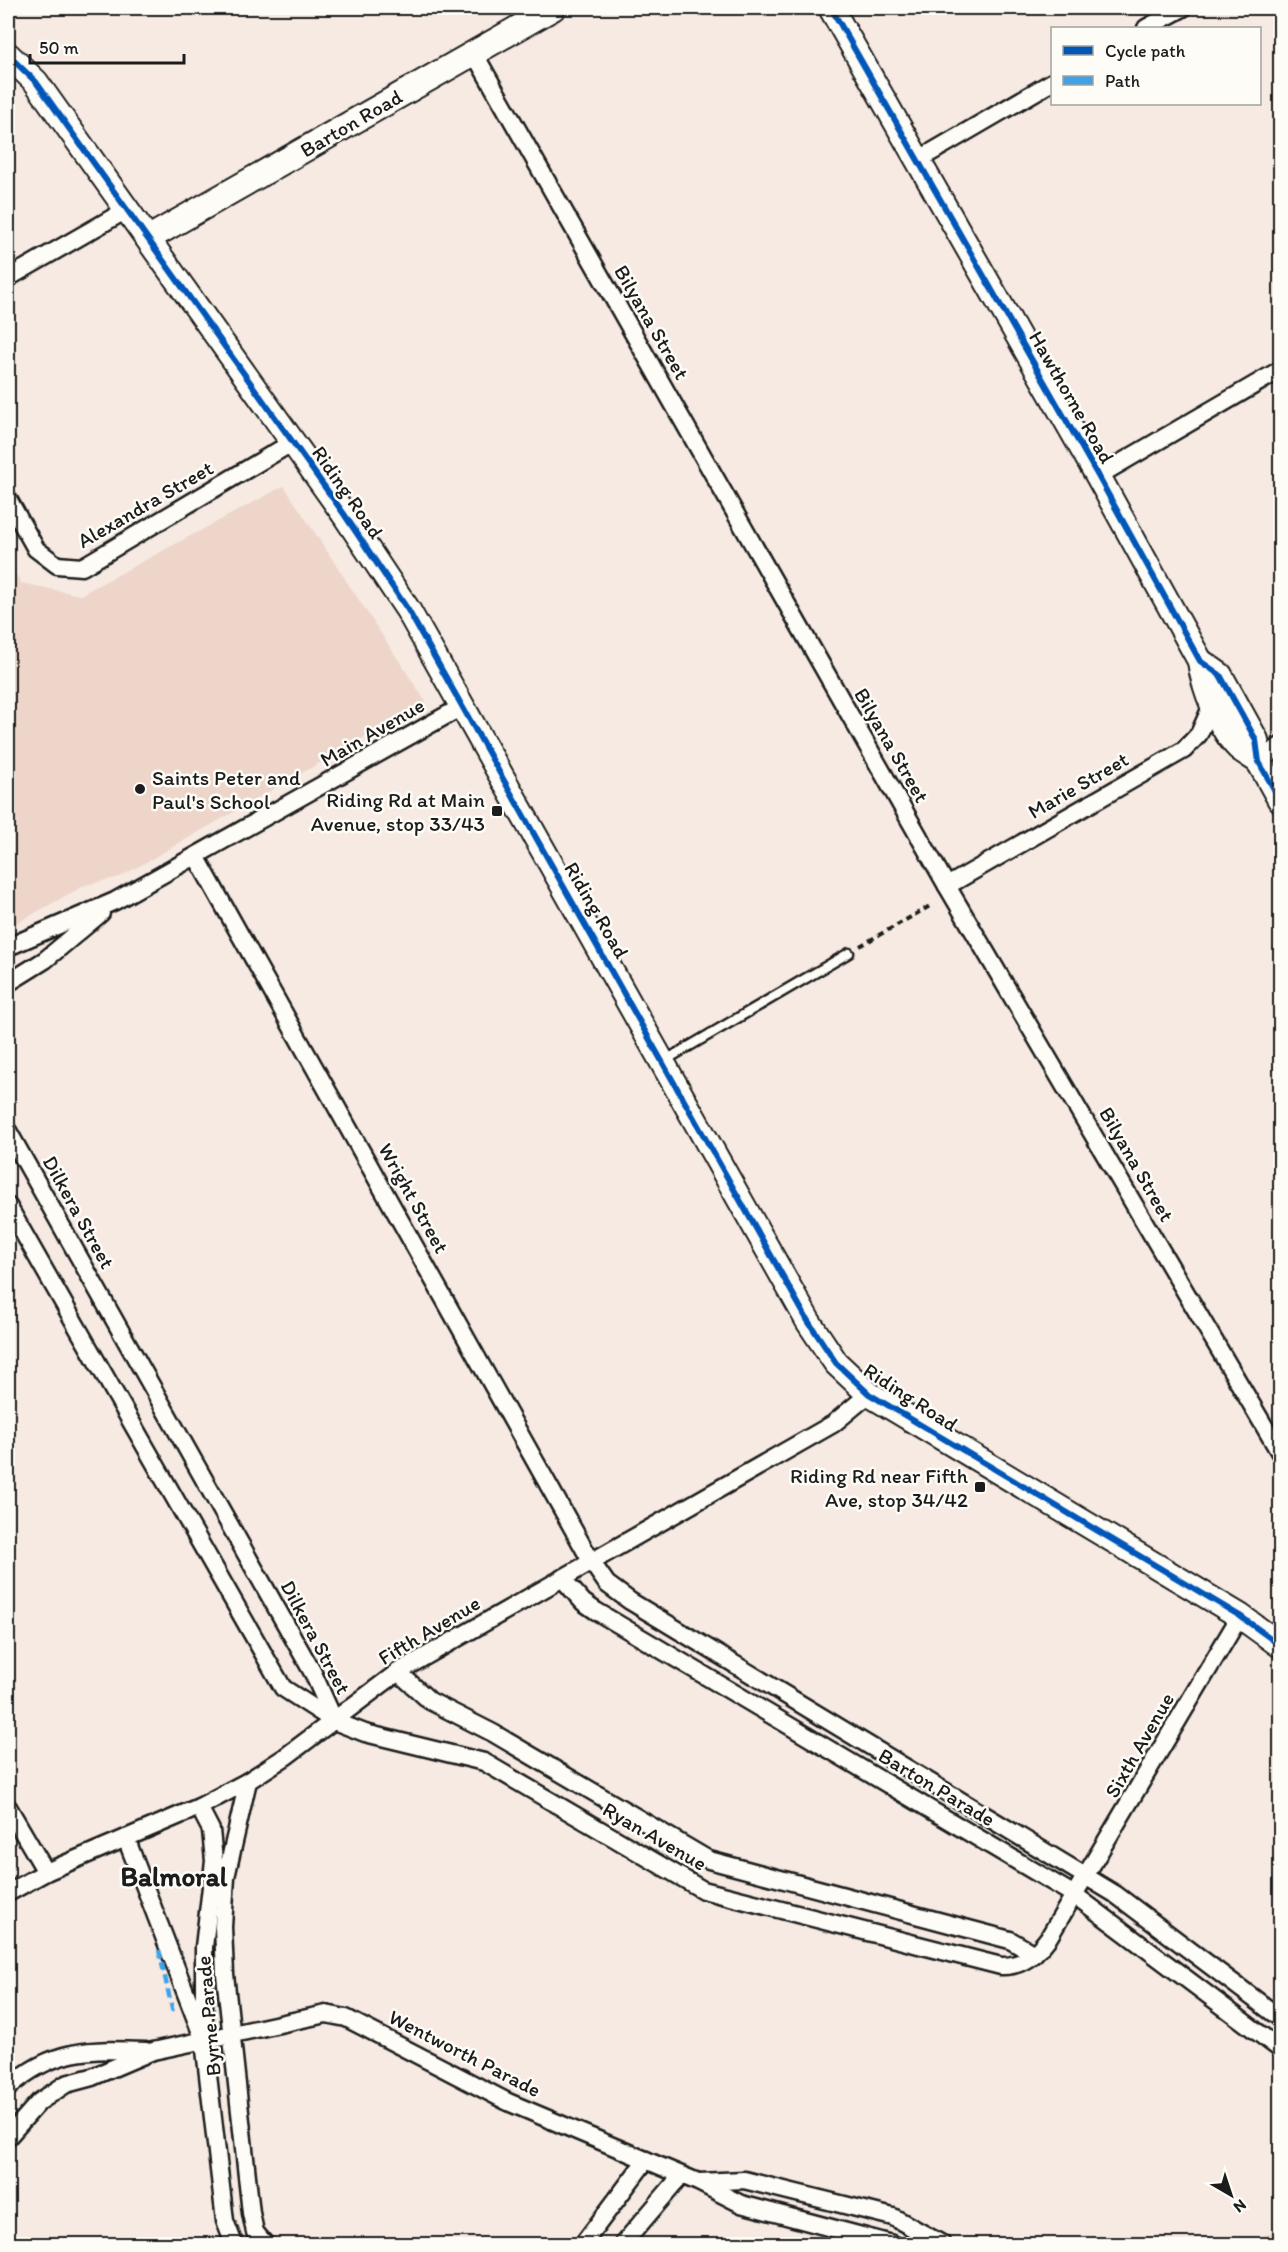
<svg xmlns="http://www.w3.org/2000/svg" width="1288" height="2252" font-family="Itim,sans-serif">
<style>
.built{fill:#eed5c9}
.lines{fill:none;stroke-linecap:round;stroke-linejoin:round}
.lane-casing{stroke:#1c1c1c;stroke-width:13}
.street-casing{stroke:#1c1c1c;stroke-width:21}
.secondary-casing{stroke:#1c1c1c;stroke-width:28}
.path{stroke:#1c1c1c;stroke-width:4;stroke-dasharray:6 4.5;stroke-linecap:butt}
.lane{stroke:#fdfcf7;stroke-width:8}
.street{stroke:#fdfcf7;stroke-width:16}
.secondary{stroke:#fdfcf7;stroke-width:24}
.quiet{stroke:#3da2ea;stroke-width:4.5;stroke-dasharray:9 4.5;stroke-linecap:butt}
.cycleway-casing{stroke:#fdfcf7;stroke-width:10}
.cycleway{stroke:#0057b8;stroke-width:6}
.poi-dot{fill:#1c1c1c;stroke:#fdfcf7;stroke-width:2}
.labels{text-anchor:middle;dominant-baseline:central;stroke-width:5;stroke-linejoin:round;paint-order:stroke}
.street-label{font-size:21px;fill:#1c1c1c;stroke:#fdfcf7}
.poi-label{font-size:21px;fill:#1c1c1c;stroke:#fdfcf7;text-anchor:end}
.district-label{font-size:27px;font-weight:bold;fill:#1c1c1c;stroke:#fdfcf7}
</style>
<rect width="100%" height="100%" fill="#f6eae2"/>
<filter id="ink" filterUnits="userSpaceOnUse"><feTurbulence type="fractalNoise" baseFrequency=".0167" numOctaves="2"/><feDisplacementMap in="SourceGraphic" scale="12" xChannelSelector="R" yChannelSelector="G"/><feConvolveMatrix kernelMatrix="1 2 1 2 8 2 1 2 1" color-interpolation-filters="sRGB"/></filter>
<g filter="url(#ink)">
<!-- built -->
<g class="built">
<polygon points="284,486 426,702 120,877 85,885 8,928 8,560 21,583 80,595"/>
<polygon points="1280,2229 1280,2244 1246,2244"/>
</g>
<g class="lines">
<!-- lane casing -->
<g class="lane-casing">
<polyline id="lane" points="664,1061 849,953"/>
</g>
<!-- street casing -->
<g class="street-casing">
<g id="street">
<polyline points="1146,28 1183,8"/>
<polyline points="474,53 947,886 1280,1453"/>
<polyline points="918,160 1052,82"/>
<polyline points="8,278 128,209"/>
<polyline points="1098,476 1280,370"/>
<polyline points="8,499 36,549 57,565 82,567 293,442"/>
<polyline points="1259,762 1280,746"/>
<polyline points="197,858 591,1561 607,1584 630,1601 1115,1894 1280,2018"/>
<polyline points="947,886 1184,750 1199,734 1212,705"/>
<polyline points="8,947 115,901 463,706"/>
<polyline points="8,983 45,960 101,913"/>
<polyline points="8,1131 313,1673 334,1720"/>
<path d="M8,1206l275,482 51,33 31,12 119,29 219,128 298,76c22,1 36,-13 48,-29l191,-321"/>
<polyline points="562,1578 583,1602 596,1611 1076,1896 1280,2049"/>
<polyline points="398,1672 430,1701 493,1733 709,1860 1010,1940 1034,1954"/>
<polyline points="248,1781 226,1877 223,1927 225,1974 251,2213 255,2232 265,2244"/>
<polyline points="8,1807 46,1872"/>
<polyline points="199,1807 211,1830 214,1861 204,1947 204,2041 225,2221 234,2244"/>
<polyline points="126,1838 200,2030"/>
<polyline points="8,1893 46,1872 199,1807 248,1781 285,1757 398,1672 833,1424 869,1394"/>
<path d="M8,2088c44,-40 82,-39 138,-37"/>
<polyline points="8,2137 39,2102 66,2084 92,2077 153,2051 326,2014 346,2018 508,2102 698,2182 741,2204 892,2244"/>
<polyline points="699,2182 744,2180 893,2217 942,2244"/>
<polyline points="583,2244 646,2160"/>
<polyline points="623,2244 681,2176"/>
</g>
</g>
<!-- secondary casing -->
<g class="secondary-casing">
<g id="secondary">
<path d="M831,8l267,468 102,185c3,25 20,69 39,87 6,5 14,9 20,14"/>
<polyline points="8,55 36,82 63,120 344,514 408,610 808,1321 836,1363 869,1394 1240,1616 1280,1645"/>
<polyline points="149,238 553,8"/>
<polyline points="1200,661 1220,675 1256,740 1259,762 1280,800"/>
</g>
</g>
<!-- path -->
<polyline class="path" points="860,946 930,906"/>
<!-- lane -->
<use href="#lane" class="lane"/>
<!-- street -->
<use href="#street" class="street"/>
<!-- secondary -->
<use href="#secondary" class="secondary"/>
<!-- quiet -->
<polyline class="quiet" points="159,1950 173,2013"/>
<!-- cycleway casing -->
<g class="cycleway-casing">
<g id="cycleway">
<polyline points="831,8 1098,476 1200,661 1220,675 1256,740 1259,762 1280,800"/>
<polyline points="8,55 36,82 63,120 344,514 408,610 808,1321 836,1363 869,1394 1240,1616 1280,1645"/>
</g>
</g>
<!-- cycleway -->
<use href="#cycleway" class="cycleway"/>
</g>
</g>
<!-- markers -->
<g class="poi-dot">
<circle cx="140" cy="789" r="6"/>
<rect x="491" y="805" width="12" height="12" rx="3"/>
<rect x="974" y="1481" width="12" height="12" rx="3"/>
</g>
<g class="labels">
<!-- street labels -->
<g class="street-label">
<text transform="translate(351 123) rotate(-30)">Barton Road</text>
<text transform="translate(652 322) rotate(60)">Bilyana Street</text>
<text transform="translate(1072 397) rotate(60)">Hawthorne Road</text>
<text transform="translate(348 492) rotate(55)">Riding Road</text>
<text transform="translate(145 504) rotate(-30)">Alexandra Street</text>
<text transform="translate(372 732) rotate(-30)">Main Avenue</text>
<text transform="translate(892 745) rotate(60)">Bilyana Street</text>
<text transform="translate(1078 785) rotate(-30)">Marie Street</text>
<text transform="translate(597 910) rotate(60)">Riding Road</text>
<text transform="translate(1137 1164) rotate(60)">Bilyana Street</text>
<text transform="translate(414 1198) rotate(61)">Wright Street</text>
<text transform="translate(79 1212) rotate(61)">Dilkera Street</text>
<text transform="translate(911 1397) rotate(33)">Riding Road</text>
<text transform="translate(429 1630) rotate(-31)">Fifth Avenue</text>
<text transform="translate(316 1637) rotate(62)">Dilkera Street</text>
<text transform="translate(1139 1745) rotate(-60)">Sixth Avenue</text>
<text transform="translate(937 1787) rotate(31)">Barton Parade</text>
<text transform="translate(655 1836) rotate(30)">Ryan Avenue</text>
<text transform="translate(208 2016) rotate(-95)">Byrne Parade</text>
<text transform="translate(465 2053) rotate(27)">Wentworth Parade</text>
</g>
<!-- poi labels -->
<g class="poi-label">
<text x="152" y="777" text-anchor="start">Saints Peter and<tspan x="152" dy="24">Paul's School</tspan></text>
<text x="485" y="799">Riding Rd at Main<tspan x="485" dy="24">Avenue, stop 33/43</tspan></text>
<text x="968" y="1475">Riding Rd near Fifth<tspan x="968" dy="24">Ave, stop 34/42</tspan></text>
</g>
<!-- district labels -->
<g class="district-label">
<text x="174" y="1876">Balmoral</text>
</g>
</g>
<!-- margin -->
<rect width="1288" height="2252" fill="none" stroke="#fdfcf7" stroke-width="30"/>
<rect x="15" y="15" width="1258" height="2222" fill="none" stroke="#1c1c1c" stroke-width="2" filter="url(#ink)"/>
<!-- legend -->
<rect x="1051" y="27" width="210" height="78" fill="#fdfcf7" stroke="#a3a29f" stroke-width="1.5"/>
<rect x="1063" y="46" width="30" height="9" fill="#0057b8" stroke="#a3a29f" stroke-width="1.5"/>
<text x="1105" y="57" font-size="18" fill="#1c1c1c">Cycle path</text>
<rect x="1063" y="76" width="30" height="9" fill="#3da2ea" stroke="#a3a29f" stroke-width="1.5"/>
<text x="1105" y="87" font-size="18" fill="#1c1c1c">Path</text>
<!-- north arrow -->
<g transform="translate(1231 2195) rotate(141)" stroke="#fdfcf7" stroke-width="4.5" paint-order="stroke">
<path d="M0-4.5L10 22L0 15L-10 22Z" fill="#1c1c1c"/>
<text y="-9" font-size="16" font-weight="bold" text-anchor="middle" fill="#1c1c1c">N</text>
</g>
<!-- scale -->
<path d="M30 54v9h154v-9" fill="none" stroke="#1c1c1c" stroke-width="3"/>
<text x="39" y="54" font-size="18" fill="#1c1c1c" stroke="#fdfcf7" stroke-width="4.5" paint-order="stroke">50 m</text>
</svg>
